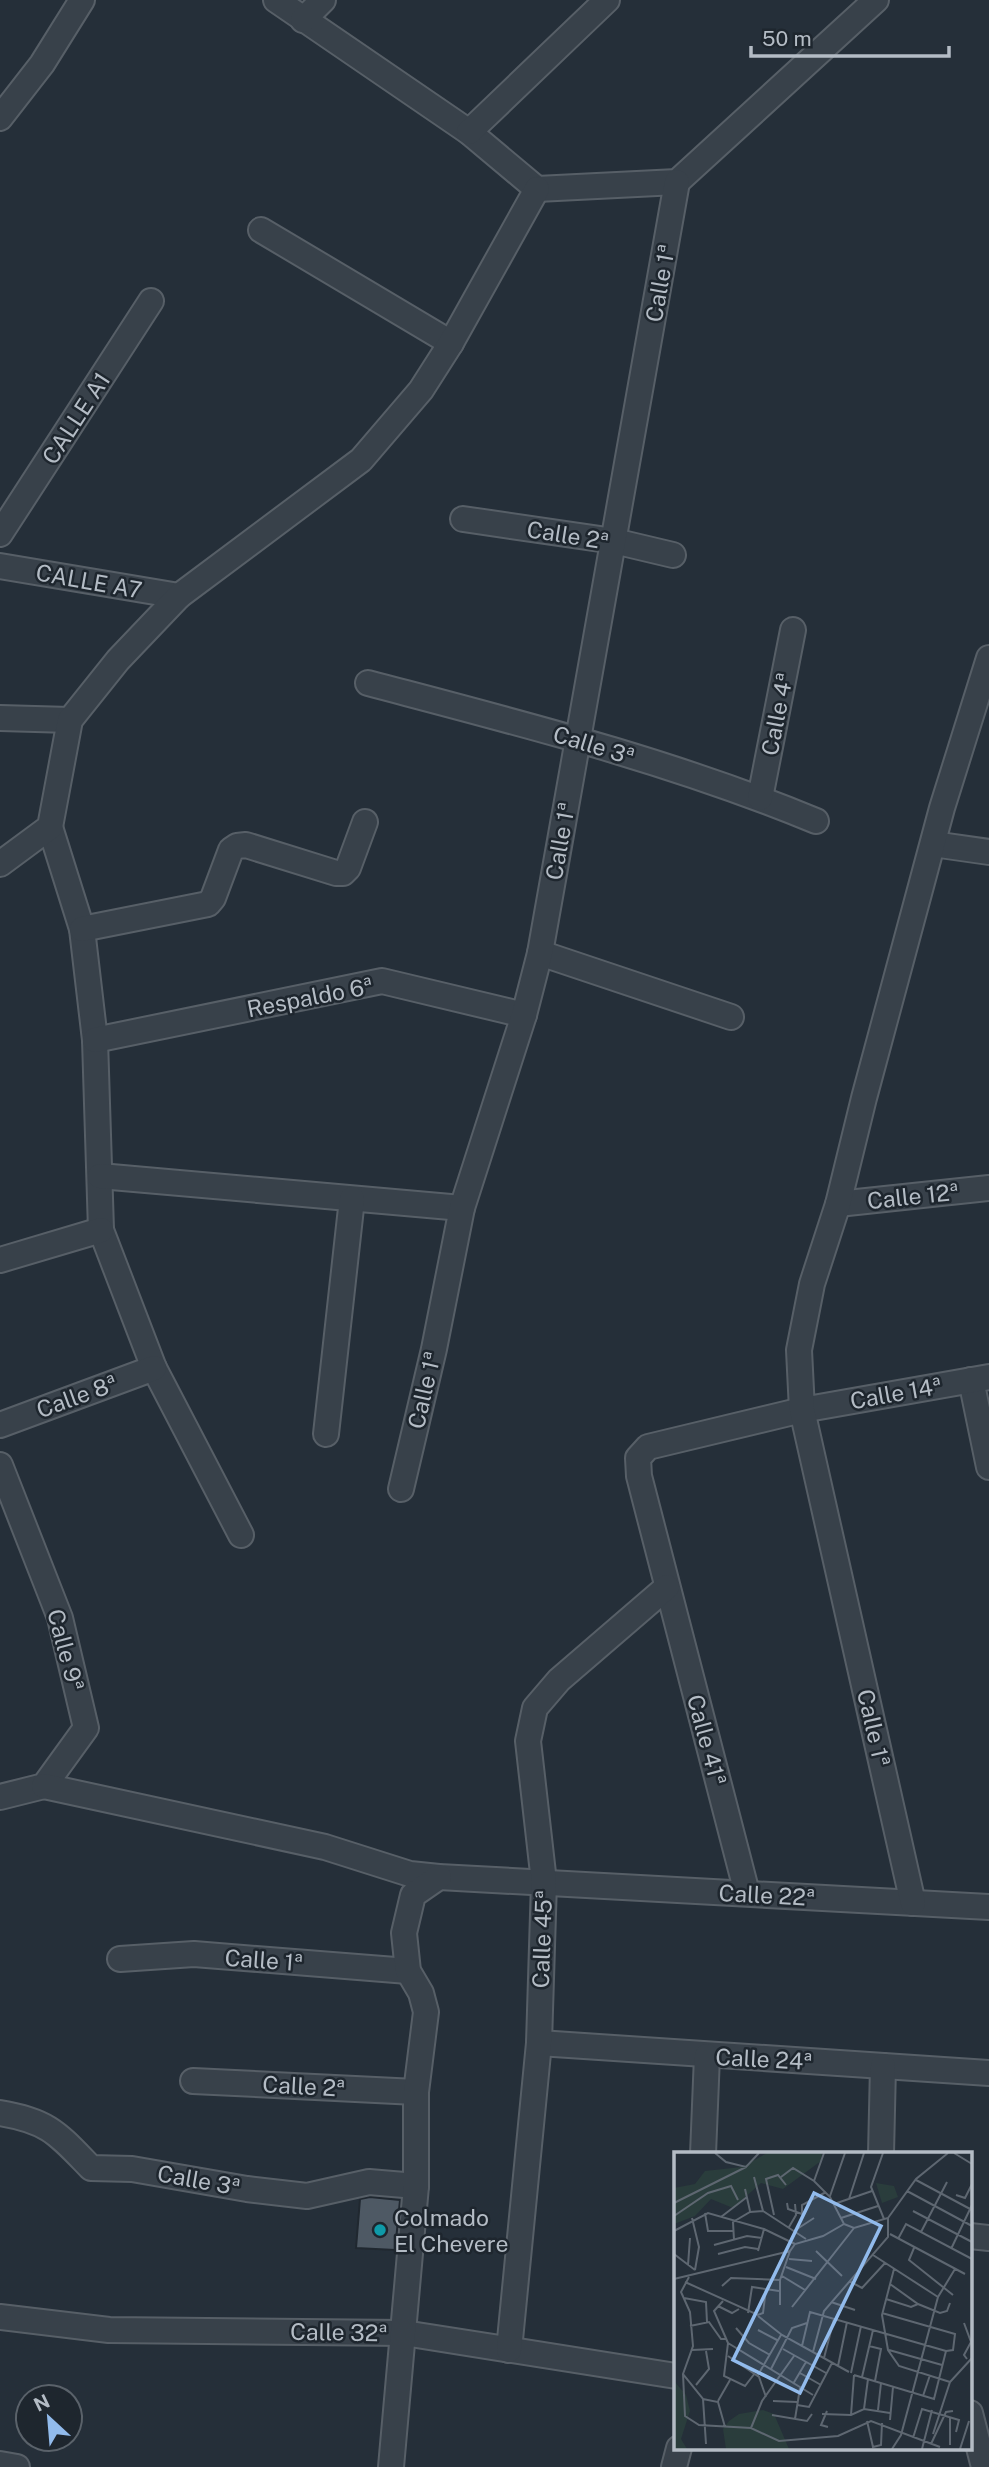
<svg xmlns="http://www.w3.org/2000/svg" width="989" height="2467" font-family="'Public Sans',sans-serif">
<style>
.building{fill:#4e5964;stroke:#202830;stroke-width:2}
.lines{fill:none;stroke-linecap:round;stroke-linejoin:round}
.street-casing{stroke:#575f67;stroke-width:28}
.street{stroke:#38414a;stroke-width:24}
.culture-dot{fill:#0f9aa8;stroke:#1e262e;stroke-width:2.5}
.labels{text-anchor:middle;dominant-baseline:central;stroke-width:5;stroke-linejoin:round;paint-order:stroke}
.street-label{font-size:23px;fill:#b4bcc5;stroke:#1e262e}
.poi-label{font-size:23px;fill:#b4bcc5;stroke:#1e262e;text-anchor:start}
.inset-road{fill:none;stroke:#5e6771;stroke-width:2}
.view{fill:#92bbec;fill-opacity:0.15;stroke:#92bbec;stroke-width:3.5}
.inset-edge{fill:none;stroke:#b4bcc5;stroke-width:3.5}
</style>
<rect width="100%" height="100%" fill="#252f39"/>
<!-- building -->
<polygon class="building" points="370,2197 400,2200 395,2250 356,2248 360,2199"/>
<g class="lines">
<!-- street casing -->
<g class="street-casing">
<g id="street">
<polyline points="276,0 469,132 537,189"/>
<polyline points="303,20 323,0"/>
<polyline points="0,118 42,64 82,0"/>
<polyline points="469,132 607,0"/>
<polyline points="537,189 677,182 876,0"/>
<polyline points="261,230 451,343"/>
<polyline points="463,519 614,541 673,555"/>
<polyline points="0,534 151,301"/>
<polyline points="0,566 179,596"/>
<path d="M368,683c151,40 303,78 448,138"/>
<polyline points="0,718 70,720"/>
<polyline points="760,798 793,630"/>
<polyline points="50,827 82,929 95,1040 101,1230 154,1368 241,1535"/>
<polyline points="933,844 989,852"/>
<polyline points="0,864 50,827 70,720 118,660 179,596 361,460 421,390 451,343 537,189"/>
<polyline points="82,929 208,904 213,898 231,850 237,846 246,845 336,873 343,873 348,868 365,822"/>
<polyline points="540,953 731,1017"/>
<polyline points="95,1040 382,981 524,1015"/>
<polyline points="100,1176 462,1208"/>
<polyline points="838,1204 989,1188"/>
<polyline points="0,1260 101,1230"/>
<polyline points="971,1380 989,1467"/>
<polyline points="0,1425 154,1368"/>
<polyline points="326,1434 352,1199"/>
<polyline points="0,1465 60,1618 86,1728 44,1786 0,1797"/>
<polyline points="401,1489 434,1349 462,1208 524,1015 540,953 677,182"/>
<polyline points="44,1786 325,1847 410,1874 439,1877 989,1907"/>
<polyline points="747,1893 639,1476 638,1458 648,1447 802,1410 989,1377"/>
<polyline points="913,1903 802,1410 799,1350 812,1284 838,1204 864,1098 942,808 989,658"/>
<polyline points="120,1959 194,1954 408,1971"/>
<polyline points="539,2043 989,2073"/>
<polyline points="193,2081 416,2092"/>
<path d="M0,2113c49,8 58,21 91,55l41,1 115,20 60,7 62,-14 47,4"/>
<polyline points="703,2154 707,2056"/>
<polyline points="881,2154 883,2066"/>
<polyline points="970,2236 989,2238"/>
<polyline points="0,2317 109,2330 404,2333 676,2376"/>
<polyline points="509,2350 539,2043 544,1882 528,1741 535,1708 559,1680 667,1587"/>
<polyline points="970,2413 984,2467"/>
<polyline points="0,2464 17,2467"/>
<polyline points="391,2467 416,2186 416,2092 426,2012 421,1993 408,1971 404,1933 413,1895 439,1877"/>
<polyline points="674,2467 679,2448"/>
</g>
</g>
<!-- street -->
<use href="#street" class="street"/>
</g>
<!-- markers -->
<circle class="culture-dot" cx="380" cy="2230" r="7"/>
<g class="labels">
<!-- street labels -->
<g class="street-label">
<text transform="translate(660 283) rotate(-80)">Calle 1ª</text>
<text transform="translate(76 418) rotate(-57)">CALLE A1</text>
<text transform="translate(568 535) rotate(9)">Calle 2ª</text>
<text transform="translate(89 581) rotate(10)">CALLE A7</text>
<text transform="translate(777 714) rotate(-79)">Calle 4ª</text>
<text transform="translate(594 745) rotate(17)">Calle 3ª</text>
<text transform="translate(560 841) rotate(-80)">Calle 1ª</text>
<text transform="translate(310 997) rotate(-11)">Respaldo 6ª</text>
<text transform="translate(913 1196) rotate(-6)">Calle 12ª</text>
<text transform="translate(424 1390) rotate(-77)">Calle 1ª</text>
<text transform="translate(896 1393) rotate(-10)">Calle 14ª</text>
<text transform="translate(77 1396) rotate(-20)">Calle 8ª</text>
<text transform="translate(66 1650) rotate(75)">Calle 9ª</text>
<text transform="translate(874 1728) rotate(77)">Calle 1ª</text>
<text transform="translate(707 1740) rotate(75)">Calle 41ª</text>
<text transform="translate(767 1895) rotate(3)">Calle 22ª</text>
<text transform="translate(542 1939) rotate(-88)">Calle 45ª</text>
<text transform="translate(264 1960) rotate(4)">Calle 1ª</text>
<text transform="translate(764 2059) rotate(3)">Calle 24ª</text>
<text transform="translate(304 2086) rotate(3)">Calle 2ª</text>
<text transform="translate(199 2180) rotate(10)">Calle 3ª</text>
<text transform="translate(339 2332) rotate(1)">Calle 32ª</text>
</g>
<!-- poi labels -->
<g class="poi-label">
<text x="394" y="2217">Colmado<tspan x="394" dy="26">El Chevere</tspan></text>
</g>
</g>
<!-- overview -->
<g transform="translate(674 2152)">
<rect width="298" height="298" fill="#252f39"/>
<path d="M93,1h55l-1,8 -38,28 -22,-6 -28,25 -22,-9 -16,17 -21,8v-36l21,-4 10,-13 37,-4zM202,31l18,3 4,11 -16,6zM0,229l12,14 4,16 -9,28 6,10h-13zM89,258l11,4 15,35h-63l-3,-20 6,-8 10,-7z" fill="#2a3d3c"/>
<path class="inset-road" d="M41,1l11,9 20,5 13,-14M209,1l-12,34 13,32M280,1l18,11M80,25l9,34M107,25l12,-9 21,13 16,16 14,27M242,28l56,30M140,29l10,-28M71,37l5,22M233,39l65,35M282,43l9,3 7,-14M156,44l15,-43M175,47l15,-46M0,51l72,-36M113,51l1,6 14,5v-9l24,-13M160,52l38,-13M239,59l59,31M31,61l3,18h25M100,63l-8,-36 12,-4 8,10M0,64l34,-23 23,-7 7,14M47,65l26,-20M18,66l7,29 -4,23M167,66l37,-12M170,72l10,4 34,-10 28,-39 32,-26M115,75l7,-12 -1,-11M0,79l34,-18 56,16 31,15M120,79l20,-13M247,80l26,-50M216,82l75,40M224,87l8,-15 66,35M60,88l-1,-18 17,-10 13,-1 43,28M40,93l33,-9 15,2M240,96l-5,12 44,35M277,97l21,-44M84,99l6,-22M142,99l26,25M0,102l21,16M44,102l27,-7 13,2M199,103l65,42M115,107l23,2M14,113l2,-27M112,115l30,12M220,117l-12,46 6,35 11,16 51,16M108,124l23,14M15,125l-8,15 9,20 3,34 -10,28 20,25 3,45M0,127l116,-28 5,-7 28,-8 21,-12M175,129l13,7 23,-25M11,130l73,33 5,-2 3,-24M216,132l28,20 22,9 7,-2 3,-8M48,134l9,-8 49,2M10,146l22,4 1,20M212,147l25,8 7,-3M49,149l-9,10 14,32 -4,33 21,10 10,-13M157,150l24,8M106,153v-25l10,-29M44,154l14,7 7,-4M118,155l62,-79M74,161l4,-26 27,4M208,161l73,21 -2,16 -7,1M84,164l24,19 67,37M290,171l7,19 -7,13 3,4M16,174l19,-4 12,17h6M62,176l13,15 21,12M84,178l19,10M54,191l85,52M128,194l8,-34 136,39M195,194l12,3 -6,32M109,197l43,24M18,198l21,-1M215,198l53,15M139,200l11,-41 64,-74v-19M54,204l31,21 7,20M150,206l10,-39M164,214l9,-44M97,217l21,-41 15,-5M126,221l21,12M177,221l10,-47M9,222l2,42 14,9 52,3 28,13 59,-5 33,-15 69,26M84,223l23,-40M180,223l80,24 12,-48M188,225l11,-47M119,232l13,-22M22,233l13,-16 -3,-18M249,244l7,-21M29,247l15,3 7,25M44,249l12,-21M99,249l24,1M123,253l12,2 23,-44M190,257l4,-30M204,258l3,-27M153,259l-6,14 7,2M148,262l29,1 13,-6 26,4M98,263l35,6 5,-7M177,263l3,-40M121,267l5,-31M216,268l3,-33M193,269l6,26 8,-2 1,-22M77,276l11,-27 32,-45M259,282l17,-52 22,-24M239,286l9,-29 37,11 -3,12M257,292l15,-32 7,-1M276,293v-27M218,297l9,-14 37,-138 17,-28M248,297l10,-39M286,297l9,-28"/>
<path class="view" d="M140,41l67,33 -81,167 -67,-33z"/>
<rect width="298" height="298" class="inset-edge"/>
</g>
<!-- north arrow -->
<g transform="translate(49 2418) rotate(334)"><circle r="33" fill="#1e262e" stroke="#5a626a" stroke-width="2"/>
<path d="M0-5L12 26L0 18L-12 26Z" fill="#92bbec"/>
<text y="-10" font-size="19" font-weight="bold" text-anchor="middle" fill="#b4bcc5">N</text>
</g>
<!-- scale -->
<path d="M751 46v10h198v-10" fill="none" stroke="#b4bcc5" stroke-width="3.5"/>
<text x="762" y="46" font-size="21" fill="#b4bcc5" stroke="#1e262e" stroke-width="5" paint-order="stroke">50 m</text>
</svg>
